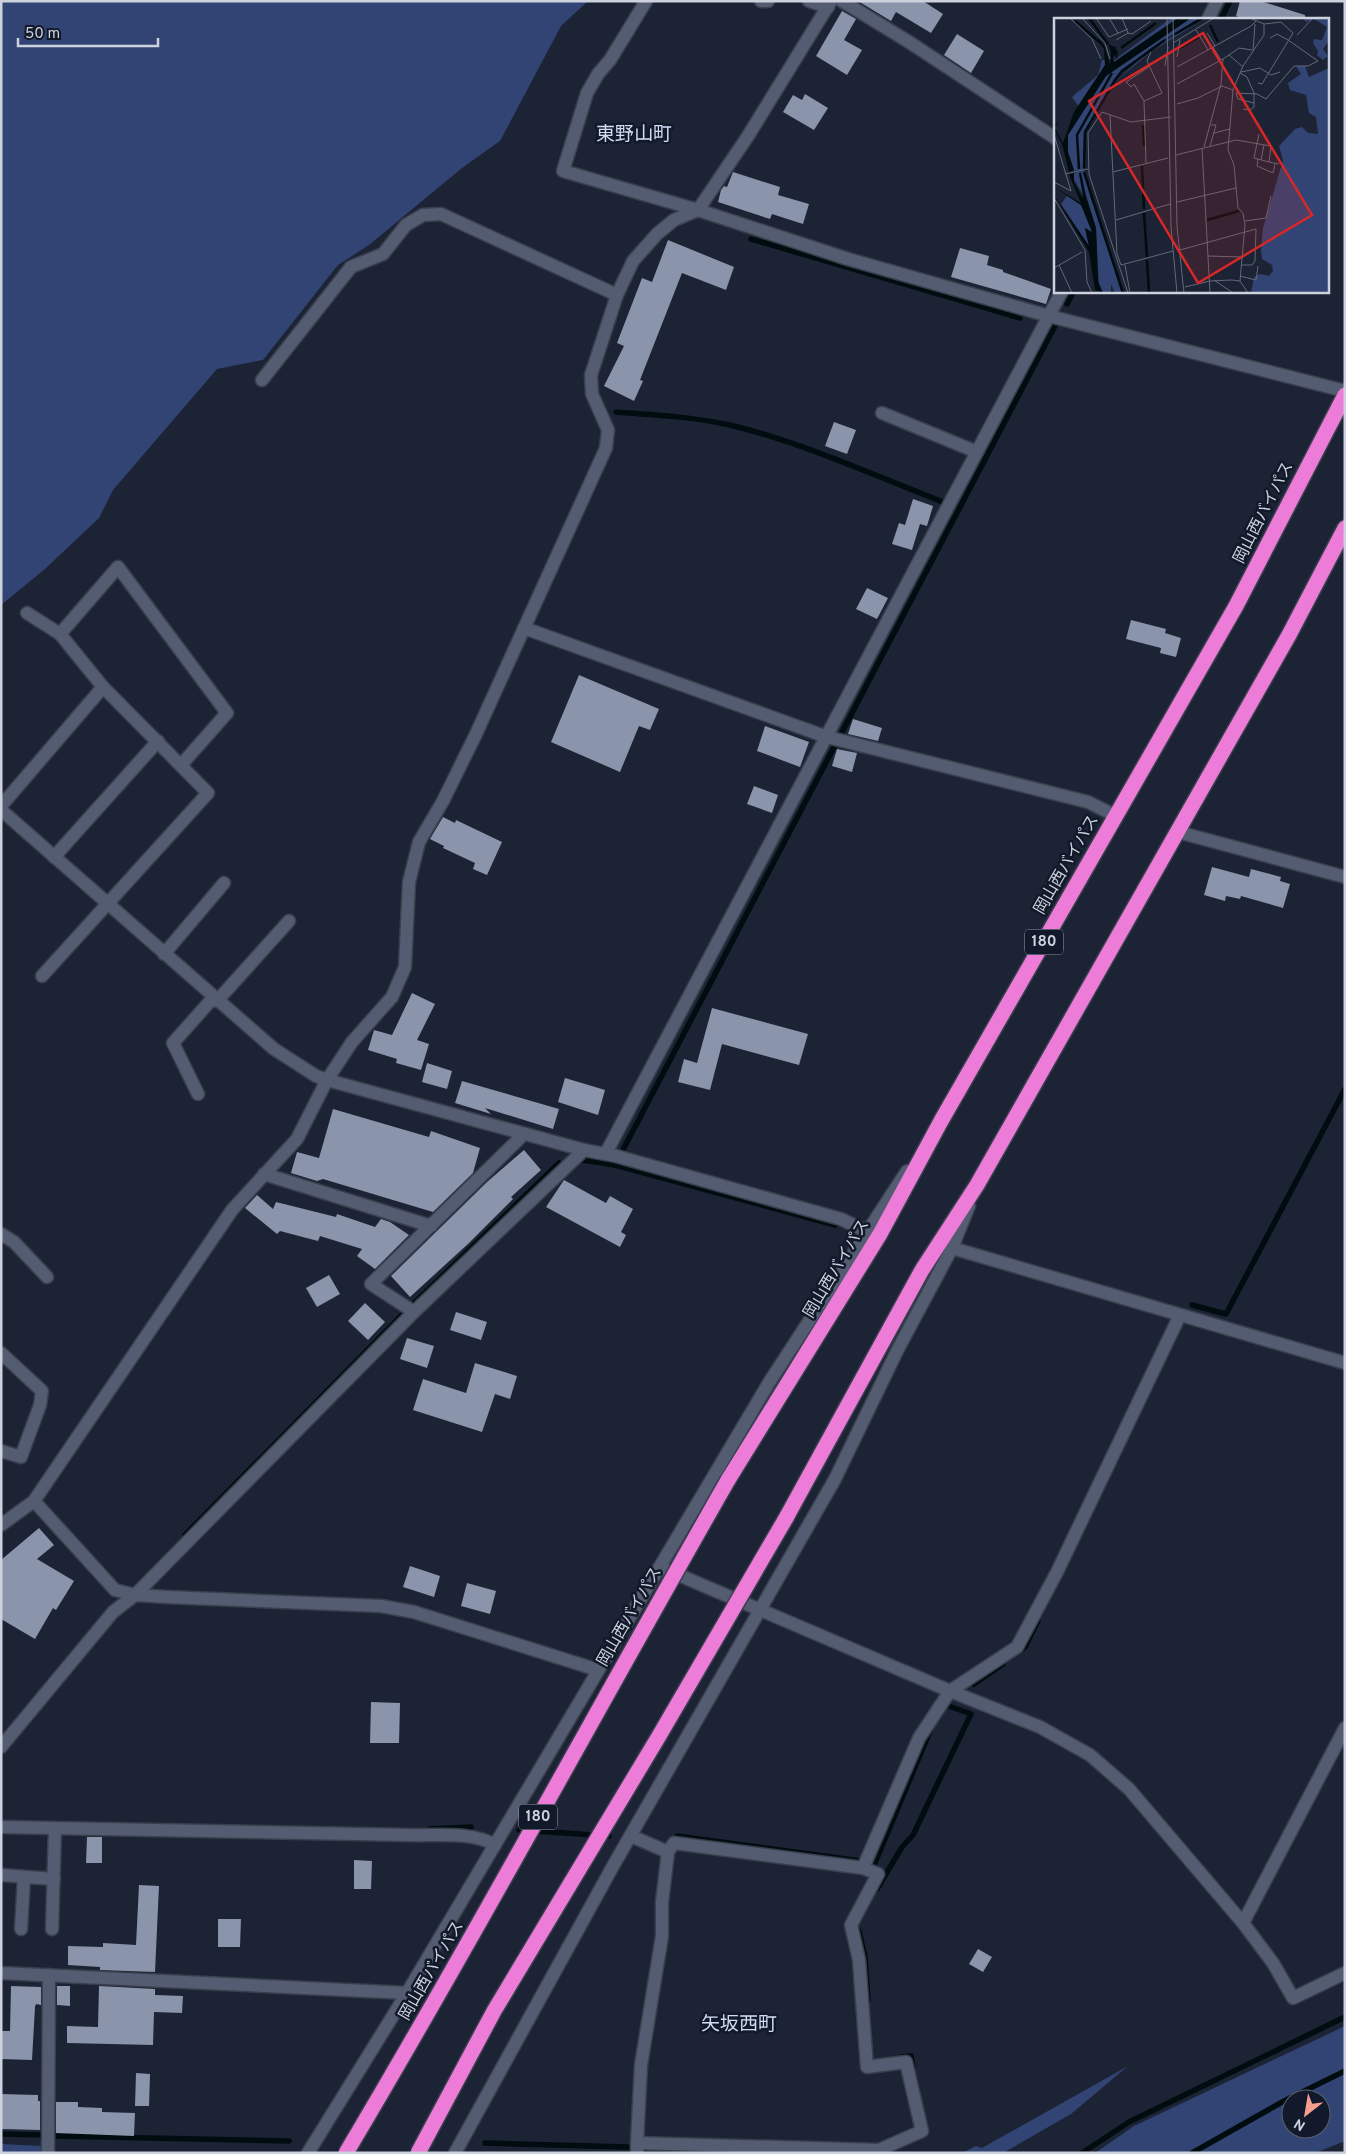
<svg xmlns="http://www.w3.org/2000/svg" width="1346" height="2154" font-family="Overpass,'Noto Sans JP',sans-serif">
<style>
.green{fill:#314473;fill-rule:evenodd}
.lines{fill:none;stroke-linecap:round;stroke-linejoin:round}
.stream{stroke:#000c0f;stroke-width:5.5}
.building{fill:#8a94aa}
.minor-casing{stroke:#3a3f4e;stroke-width:15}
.highway-casing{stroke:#3a3f4e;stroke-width:18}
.minor{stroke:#535c70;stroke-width:12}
.highway{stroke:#ec7cd8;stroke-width:15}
.highway-bridge-casing{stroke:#3a3f4e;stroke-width:18;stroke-linecap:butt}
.highway-bridge{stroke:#ec7cd8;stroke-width:15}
.labels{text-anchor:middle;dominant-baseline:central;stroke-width:5;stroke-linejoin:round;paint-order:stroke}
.shield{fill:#12192a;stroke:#959aa8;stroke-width:1}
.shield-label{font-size:15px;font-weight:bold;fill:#cdd2de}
.street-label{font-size:16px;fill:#cdd2de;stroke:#12192a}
.quarter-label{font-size:19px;fill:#d1dcf3;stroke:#12192a}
.inset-river{fill:none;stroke:#000c0f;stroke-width:2.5}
.inset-road{fill:none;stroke:#636978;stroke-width:1}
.view{fill:#d62828;fill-opacity:0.15;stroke:#d62828;stroke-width:2.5}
.inset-edge{fill:none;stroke:#cdd2de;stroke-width:2.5}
</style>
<rect width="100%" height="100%" fill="#1c2334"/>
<!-- green -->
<g class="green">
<polygon points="1,1 588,1 561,26 500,141 462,168 369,245 338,265 263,360 217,369 113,490 99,518 45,569 1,605"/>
<path d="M1345,2026v115l-30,12h-220l39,-27zM1291,2099h30v30h-30z"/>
<polygon points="1128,2066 1071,2114 1003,2153 962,2153 976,2146 982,2148"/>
<polygon points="1,2144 42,2146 42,2153 1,2153"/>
</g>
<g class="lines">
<!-- stream -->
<g class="stream">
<polyline points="1221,19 1230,1"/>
<polyline points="751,239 1020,318"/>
<polyline points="1067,304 1074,291"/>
<path d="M616,412c41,3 82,5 122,15 70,18 138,49 205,75"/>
<polyline points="582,1160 615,1165 835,1225"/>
<polyline points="615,1165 1056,324"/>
<polyline points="1192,1305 1226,1314 1345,1089"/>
<polyline points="185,1535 403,1314 559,1163"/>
<polyline points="1018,1652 1025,1647 1038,1621"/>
<polyline points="974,1684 1003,1664"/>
<polyline points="429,1829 471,1827"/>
<polyline points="519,1830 609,1836"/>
<polyline points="677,1836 861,1861"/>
<polyline points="875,1863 931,1729"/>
<polyline points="877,1889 902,1847 913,1835 971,1714 946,1705"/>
<polyline points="859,1931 865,1957 868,2000"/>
<polyline points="901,2057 911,2056 913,2067"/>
<polyline points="1,2134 43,2135"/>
<polyline points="54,2136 289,2141"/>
<polyline points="485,2143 628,2147"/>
<polyline points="1082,2153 1129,2122 1345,2017"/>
<polyline points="1192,2153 1284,2101 1345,2071"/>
</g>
</g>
<!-- building -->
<g class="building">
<polygon points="858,1 923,1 943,14 931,33 896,12 891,21"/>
<polygon points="1240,1 1260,1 1305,15 1305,19 1244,19 1236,16"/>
<polygon points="842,11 856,19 844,40 862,50 847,75 816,56"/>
<polygon points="957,34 984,51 971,73 944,55"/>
<polygon points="805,94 828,108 814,130 783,112 793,95 802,100"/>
<polygon points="733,172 780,187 778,195 809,204 803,224 772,214 770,219 718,202 721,190 724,186 727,187"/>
<polygon points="668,240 734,267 726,290 682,273 640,380 643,381 634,401 604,386 624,346 617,343 642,278 652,282"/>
<polygon points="960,248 989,256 987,265 1003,270 1003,272 1051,289 1046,304 951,277"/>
<polygon points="834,422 856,430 847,454 825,446"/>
<polygon points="913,499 933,506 927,526 920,524 912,550 892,544 899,523 905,525"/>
<polygon points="867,588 888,598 877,619 856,609"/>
<polygon points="1131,620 1166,629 1165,633 1181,638 1176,657 1160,653 1161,648 1126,639"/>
<polygon points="579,675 659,709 650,730 639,726 620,772 551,742"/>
<polygon points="853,719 882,728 878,741 848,734"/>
<polygon points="765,726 809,742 800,767 757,751"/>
<polygon points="837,749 857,753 852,772 832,766"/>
<polygon points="754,786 778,795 772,813 747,804"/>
<polygon points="443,817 455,823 456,820 502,842 487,875 473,869 475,863 443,848 444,846 430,839"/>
<polygon points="1212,867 1249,877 1251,869 1281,877 1280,881 1290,884 1283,908 1241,896 1240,899 1226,896 1225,901 1204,895"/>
<polygon points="412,993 435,1004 417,1040 429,1044 421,1070 396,1063 397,1059 368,1050 374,1030 392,1035"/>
<polygon points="712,1008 808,1034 799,1065 722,1044 710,1090 678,1082 684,1059 697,1063"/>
<polygon points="427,1063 452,1071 447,1089 422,1082"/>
<polygon points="565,1078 605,1090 598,1115 558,1102"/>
<polygon points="462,1081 559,1109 553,1129 485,1108 491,1114 455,1103"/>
<polygon points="333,1109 429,1137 431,1131 480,1148 473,1173 433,1212 323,1179 317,1181 291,1173 297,1152 319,1158"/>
<polygon points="524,1150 541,1170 511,1197 513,1199 469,1243 410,1297 391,1276 487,1182"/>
<polygon points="564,1180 606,1203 610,1196 633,1209 621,1232 626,1235 620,1247 546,1207"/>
<polygon points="257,1195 273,1209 276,1202 336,1217 337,1214 375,1227 381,1219 390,1222 409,1235 375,1269 357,1256 362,1249 320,1236 318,1241 280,1231 277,1234 245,1208"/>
<polygon points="329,1275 340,1294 317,1307 306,1288"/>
<polygon points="365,1303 385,1322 368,1340 348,1321"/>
<polygon points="456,1312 487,1322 481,1340 450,1330"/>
<polygon points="407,1338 434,1346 427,1368 400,1359"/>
<polygon points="475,1363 517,1376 510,1399 495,1394 482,1432 413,1410 423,1379 466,1393"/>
<polygon points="39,1528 54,1545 37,1559 74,1581 56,1610 53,1608 35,1639 1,1619 1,1560"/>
<polygon points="410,1566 440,1576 434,1597 403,1587"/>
<polygon points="467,1583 496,1591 490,1614 461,1606"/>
<polygon points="371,1702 400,1703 399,1743 370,1743"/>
<polygon points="87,1837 102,1837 102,1863 86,1863"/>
<polygon points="354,1860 372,1861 371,1889 354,1889"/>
<polygon points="139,1885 159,1886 155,1972 100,1970 100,1967 68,1965 68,1946 103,1947 103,1943 136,1945"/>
<polygon points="218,1919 241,1919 240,1947 218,1947"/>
<polygon points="978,1949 992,1957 983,1972 969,1964"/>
<polygon points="11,1986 41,1987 41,2005 36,2004 35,2007 32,2060 1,2059 1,2031 10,2031"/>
<polygon points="57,1986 70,1986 70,2006 57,2005"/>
<polygon points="99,1986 155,1989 155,1995 183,1996 182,2013 154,2012 153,2045 67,2043 67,2026 98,2027"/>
<polygon points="136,2073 150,2074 149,2106 135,2106"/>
<polygon points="1,2094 38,2095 38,2101 40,2101 40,2130 1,2129"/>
<polygon points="56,2102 78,2102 78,2107 102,2108 102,2112 135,2113 134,2136 56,2133"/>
</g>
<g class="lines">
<!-- minor casing -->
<g class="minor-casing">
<g id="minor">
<polyline points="646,1 610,60 598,74 587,93 563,171 698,210 848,259 1049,316 1345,391"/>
<polyline points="761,1 768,1"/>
<polyline points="809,1 828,7"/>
<polyline points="842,1 909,42 1055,138"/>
<polyline points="1208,19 1217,1"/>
<polyline points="262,380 351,267 383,254 406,225 423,215 441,214 617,295"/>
<polyline points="882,413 977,452"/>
<polyline points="524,628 827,737 1088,802 1116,816"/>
<polyline points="60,634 118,567 227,713 182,764"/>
<polyline points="1,806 103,687 60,634 27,613"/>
<polyline points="1,810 274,1049 316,1076 327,1080 584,1150 616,1156 841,1219 866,1231"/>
<polyline points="1178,832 1345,877"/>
<polyline points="54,857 158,741"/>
<polyline points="164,954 224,883"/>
<polyline points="42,976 208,793 103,687"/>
<polyline points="217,1001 289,921"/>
<polyline points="198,1094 173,1043 213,998"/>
<polyline points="606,1153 1062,291"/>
<polyline points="264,1174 431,1226"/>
<polyline points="1,1234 14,1242 47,1277"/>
<polyline points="952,1248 1345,1363"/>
<polyline points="414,1312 371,1284 524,1134"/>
<polyline points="1,1353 42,1391 40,1405 21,1457 1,1451"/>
<polyline points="34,1501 115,1590 135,1595 167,1597 381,1606 414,1612 598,1670"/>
<polyline points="1,1525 34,1501 232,1210 297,1139 327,1080 352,1042 392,997 405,967 409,882 419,842 443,801 476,734 606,448 608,430 592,394 591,375 617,295 633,261 657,234 674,220 698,210 748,136 831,1"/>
<polyline points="667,1570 950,1691 1040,1727 1090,1755 1129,1789 1243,1923 1273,1963 1293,1998 1345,1973"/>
<polyline points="1,1747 113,1612 135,1595 414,1312 584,1150"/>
<path d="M1,1827l407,8c27,1 64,-4 87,10"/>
<polyline points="631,1836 668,1852"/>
<polyline points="863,1868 919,1738 950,1691 1017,1647 1057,1572 1180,1315"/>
<polyline points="1,1875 54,1879"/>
<polyline points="1243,1923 1345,1728"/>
<polyline points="21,1929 24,1877"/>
<polyline points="52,1929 55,1828"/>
<polyline points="1,1973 407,1993"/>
<polyline points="48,2153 49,1975"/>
<polyline points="308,2153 407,1993 770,1381 907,1171"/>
<polyline points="455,2153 613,1866 835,1479 898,1349 952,1248 969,1206"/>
<polyline points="637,2153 637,2143 641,2065 662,1936 662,1902 668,1852 674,1843 863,1868 878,1874 851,1925 859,1960 867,2067 906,2062 922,2131 879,2150 637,2143"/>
</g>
</g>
<!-- highway casing -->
<g class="highway-casing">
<g id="highway">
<polyline points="728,1480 880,1234 941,1121 1236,606 1345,395"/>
<polyline points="786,1518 922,1270 977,1185 1289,635 1345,528"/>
</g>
</g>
<!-- minor -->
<use href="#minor" class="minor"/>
<!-- highway -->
<use href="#highway" class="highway"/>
<!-- highway-bridge casing -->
<g class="highway-bridge-casing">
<g id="highway-bridge">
<path d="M346,2153c132,-222 254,-449 382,-673"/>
<polyline points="418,2153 494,2011 659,1736 786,1518"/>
</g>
</g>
<!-- highway-bridge -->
<use href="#highway-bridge" class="highway-bridge"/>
</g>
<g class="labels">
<!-- shield labels -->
<g class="shield">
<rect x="1025" y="929.5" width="38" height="25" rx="4"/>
<rect x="519" y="1804.5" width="38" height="25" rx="4"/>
</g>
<g class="shield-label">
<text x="1044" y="942">180</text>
<text x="538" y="1817">180</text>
</g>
<!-- street labels -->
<g class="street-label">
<text transform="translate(1264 513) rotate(-63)">岡山西バイパス</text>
<text transform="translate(1067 865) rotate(-60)">岡山西バイパス</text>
<text transform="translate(837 1269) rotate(-59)">岡山西バイパス</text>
<text transform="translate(630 1617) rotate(-60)">岡山西バイパス</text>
<text transform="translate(432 1971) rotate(-60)">岡山西バイパス</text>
</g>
<!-- quarter labels -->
<g class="quarter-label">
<text x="634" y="135">東野山町</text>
<text x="739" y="2025">矢坂西町</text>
</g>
</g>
<!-- overview -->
<g transform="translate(1054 18)">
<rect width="275" height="275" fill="#1c2334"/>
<path d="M117,0h7l-64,44 -1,-1zM137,0h8l-48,30 -32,26 -35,57 -1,39 -9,1 -6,-20v-16l38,-59zM152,0l-54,33 -36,30 35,-32zM249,0h26v23l-6,8 5,7 -5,4 -6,-5 1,-4 -5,-8 1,-4 8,1 5,-13 -13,-8 -8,3zM48,42h4l-2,8 -25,39 -7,-10 26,-22zM242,48h9l4,11 20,-9v225h-78l3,-16 6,-3 9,2 4,-5 -1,-6 -10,-6 -1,-9 2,-22 20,-68 -4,-14 16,-17 7,-2 6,6 10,1 -2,-17 -7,-4 -3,-18 -16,-5 -2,-7 13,-9zM30,153l6,25 32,97h-7l-4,-9v9h-8l-4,-6 -3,-59 -16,-53 5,23 -12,-20 1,-5zM13,178l14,9 9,18 2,10 -7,-5 4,18 -28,-42z" fill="#314473"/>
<path d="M124,0h13l-85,58 -38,59v18l6,17 -5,2 -7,-28 -8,-15v-4l5,-3 -5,5 9,16 11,-31 31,-47 -1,-16 -5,-7 5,3 6,20 1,-13 -3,-8 9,4h-2l3,3 -1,8 -2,-4 -2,2 1,5zM20,155v9l8,15h4l10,31 2,53 5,12 -8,-3 -6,-38 -35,-57 35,51 -4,-18 7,4 -11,-27 -27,-18 27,16 -11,-26 -1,-3z" fill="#000c0f"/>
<path class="inset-river" d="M35,0l19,26M21,3l27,23M156,7l8,17M121,16l28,-16M67,30l35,-25M126,30l19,-11M89,107l1,21M88,148l2,43M30,150l1,-36 30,-52 7,-9 43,-31M25,151l-2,-34 35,-62M30,154l39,121M26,155l5,26M90,195l3,44M153,202l32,-9M93,242l2,33"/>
<path class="inset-road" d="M16,0l22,21 9,20M28,0l23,25 5,16M42,0l13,19 19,-8M55,0l9,15M113,0l4,209 6,66M119,0l4,208 7,67M196,0l14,6 17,-2 12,11 -31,51 -4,-1M142,12l12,20M74,15l4,1 19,-13M153,15l8,13M243,17l16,-17M62,22l12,-7 -6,-15M119,25l41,-25M159,29l8,13M199,33l2,-27M175,37l14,12M123,39l3,-17M169,41l16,-11 13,2M111,48l3,-19M123,49l74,-41 5,-5M187,54l19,-4 11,7 9,-3M186,55l7,4 7,16v14l-4,3 -7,-1M123,66l46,-25 -2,25 -17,63M90,83l18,-8 -15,-32 4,-9M200,85l-16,-4 -2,-6 21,1 9,5 28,-33h14l10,-5 -30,-21 -11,-6 -7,4M123,86l21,-6 24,-12 11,4M56,97l7,139 4,11 52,-14M160,115l16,-4M205,116l-5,24 15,4M0,117l17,56 -17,-9M156,128l6,-21h-5M148,130l8,145M122,137l60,-15 35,6 -2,16 10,2M204,141l-1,7 16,7 2,-9M207,142l3,-15M92,145l-2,-62 -10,-17 -3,3 -5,-5 24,-16M59,154l55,-14M11,156l23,-5M0,180l31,52 2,32 5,11M123,184l59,-14M62,202l54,-16M191,203l21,-3 5,-22M126,232l76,-21 -1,32 -3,4h-10M154,238l34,1M5,247l13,28M71,247l5,28M0,250l28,-16M186,258l16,4 2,-14M160,262l19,13M186,263l5,-56 -2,-12 -5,-5 -4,-43 -6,-15 5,-60 10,-24 21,-31v-11M131,269l25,-6 22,-1 8,1 8,12M74,275l-39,-119 -1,-41 14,-21 29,10 40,-5"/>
<path class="view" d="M149,15l109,182 -114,68 -109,-182z"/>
<rect width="275" height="275" class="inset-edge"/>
</g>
<!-- border -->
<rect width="1346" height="2154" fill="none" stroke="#cdd2de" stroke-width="5"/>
<!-- north arrow -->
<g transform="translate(1306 2114) rotate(211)"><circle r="24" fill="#12192a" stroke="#5d6372"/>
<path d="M0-4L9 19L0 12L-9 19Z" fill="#f59d8f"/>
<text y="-8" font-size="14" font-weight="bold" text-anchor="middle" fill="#cdd2de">N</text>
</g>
<!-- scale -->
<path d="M18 38v8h140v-8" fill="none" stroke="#cdd2de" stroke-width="2.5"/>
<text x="25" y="38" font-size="15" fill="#cdd2de" stroke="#12192a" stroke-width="4" paint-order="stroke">50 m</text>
</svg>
